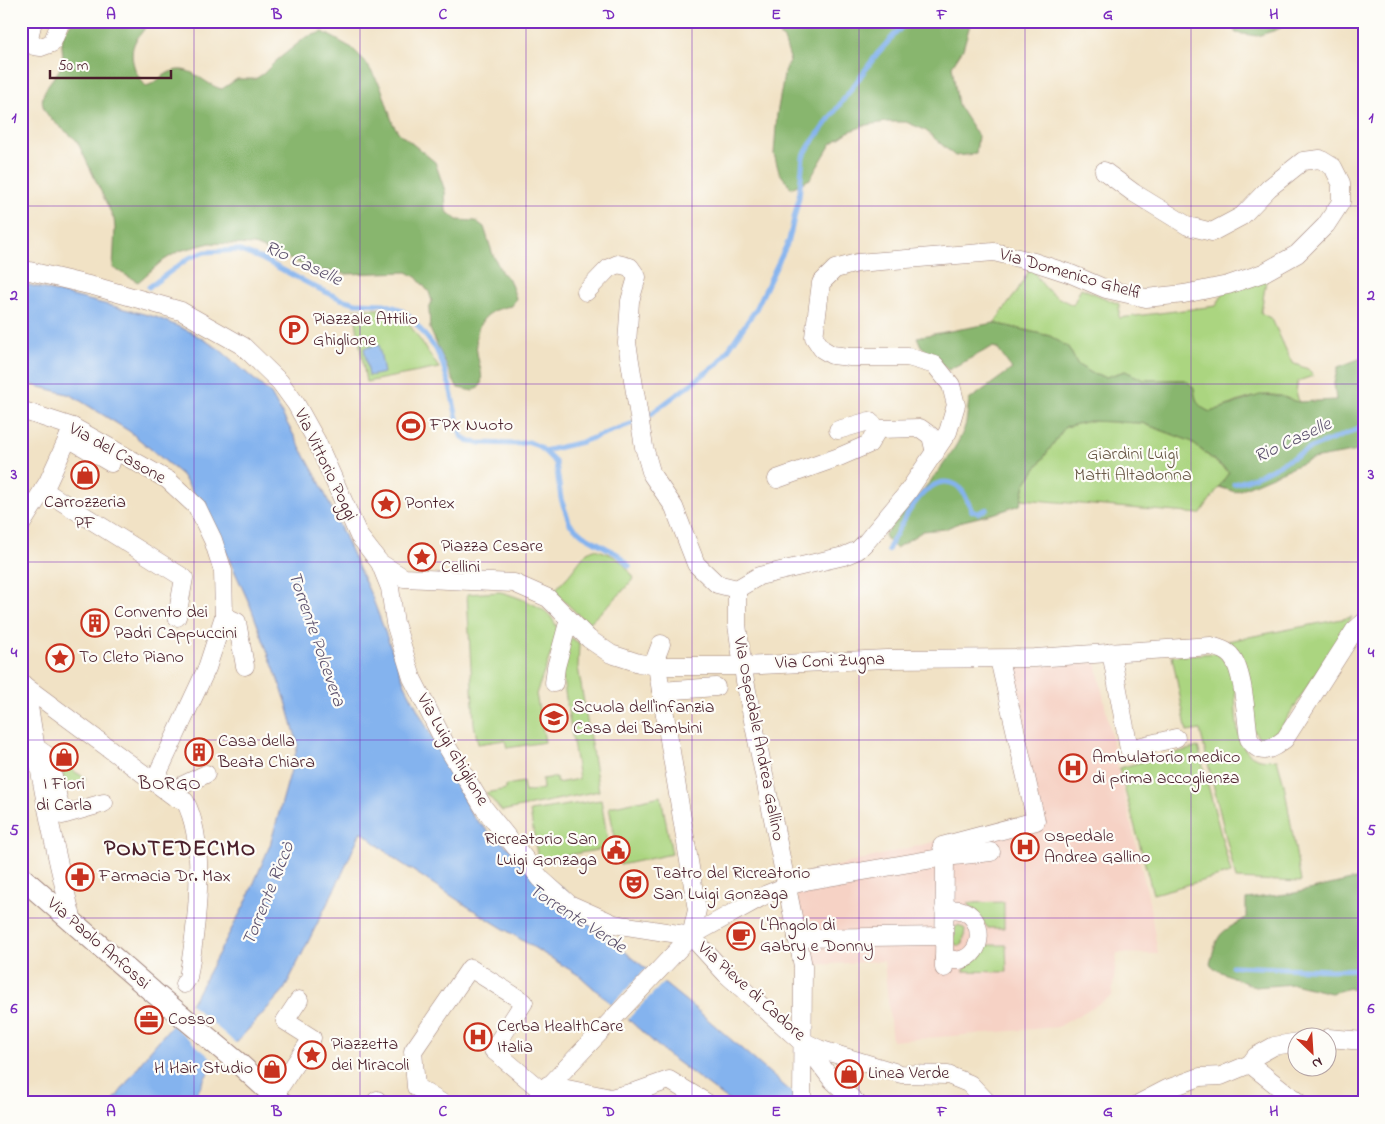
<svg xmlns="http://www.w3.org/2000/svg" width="1385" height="1124" font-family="'Indie Flower',sans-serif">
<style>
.built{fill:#f6d2c5}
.green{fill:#abd580;stroke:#7a7a56}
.forest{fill:#88b66e;stroke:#696a4c}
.water{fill:#84b3ee;stroke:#67698c}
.pier{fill:#f1e2c5}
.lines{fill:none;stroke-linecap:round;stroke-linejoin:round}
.stream{stroke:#84b3ee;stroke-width:5}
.minor-casing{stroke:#9e8078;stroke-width:19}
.major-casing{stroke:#9e8078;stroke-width:23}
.minor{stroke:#fff;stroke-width:18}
.major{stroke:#fff;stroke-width:21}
.rail-casing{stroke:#4a1f2b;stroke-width:5.5}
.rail{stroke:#fdfcf7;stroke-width:4;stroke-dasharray:11;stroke-linecap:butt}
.grid{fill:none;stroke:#7b2cbf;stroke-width:1;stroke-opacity:0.55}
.labels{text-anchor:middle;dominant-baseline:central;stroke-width:4.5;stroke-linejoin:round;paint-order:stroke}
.street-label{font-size:18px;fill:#4a1f2b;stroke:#fdfcf7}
.poi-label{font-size:18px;fill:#4a1f2b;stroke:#fdfcf7;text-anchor:start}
.park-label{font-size:18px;fill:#675644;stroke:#fdfcf7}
.water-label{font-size:19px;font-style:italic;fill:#5e536f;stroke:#fdfcf7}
.neighbourhood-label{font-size:19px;letter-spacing:1px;fill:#4a1f2b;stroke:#fdfcf7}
.district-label{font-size:22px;font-weight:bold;letter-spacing:1px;fill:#4a1f2b;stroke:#fdfcf7}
.neatline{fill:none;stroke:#7b2cbf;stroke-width:2}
.grid-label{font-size:16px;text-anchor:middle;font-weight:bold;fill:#7b2cbf}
</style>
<rect width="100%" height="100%" fill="#fdfcf7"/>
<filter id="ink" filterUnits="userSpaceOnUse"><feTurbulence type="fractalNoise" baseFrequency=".02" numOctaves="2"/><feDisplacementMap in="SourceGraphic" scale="10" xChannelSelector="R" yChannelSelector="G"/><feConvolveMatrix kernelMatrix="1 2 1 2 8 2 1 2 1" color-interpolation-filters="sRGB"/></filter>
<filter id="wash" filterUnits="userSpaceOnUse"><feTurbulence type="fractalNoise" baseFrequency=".0096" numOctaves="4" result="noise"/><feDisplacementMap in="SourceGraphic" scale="20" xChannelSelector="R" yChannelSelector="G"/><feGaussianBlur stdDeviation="1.12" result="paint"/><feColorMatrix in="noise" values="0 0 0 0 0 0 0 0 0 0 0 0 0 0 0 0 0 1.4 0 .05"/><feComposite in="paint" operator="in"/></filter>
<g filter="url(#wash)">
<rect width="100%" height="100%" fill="#f1e2c5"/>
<!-- built -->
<polygon class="built" points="1096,662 1118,768 1148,896 1158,954 1117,953 1112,996 1058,1027 892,1041 884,961 811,965 793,877 1033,817 999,668"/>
<!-- green -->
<g class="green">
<path d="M1031,267c13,22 18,27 42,38l8,-17 38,16v14l97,-12 8,-14 42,-12 -5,33 11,6 20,44 16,6 5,7 -15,5 -2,10 3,11c-7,-1 -13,-5 -19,-6 -24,-5 -48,9 -70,16 -12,-5 -15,-12 -16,-24l-8,-8h-42l-19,-9 -19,6 -11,-2 -17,-10 -10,-18 -18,-11 -56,-13 22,-30z"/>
<polygon points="354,309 382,309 407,321 439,368 366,382"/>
<polygon points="1089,421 1142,423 1190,441 1229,473 1200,514 1022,499 1025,484 1065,427"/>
<path d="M594,549c22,6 27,10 40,29l-14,16 -32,30 -34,-33 15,-16 18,-23z"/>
<path d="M500,592c13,3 43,14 51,25 3,4 5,9 8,14l-23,63 9,48 -38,6 -2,-8 -27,4 -4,-20 -7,-130z"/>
<path d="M1352,617l-68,106c-7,9 -13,16 -25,15 -23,-25 4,-72 -31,-97z"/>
<polygon points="568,636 579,643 578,667 599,791 502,811 486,793 506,789 506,785 523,782 525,792 543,789 542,779 556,777 557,783 579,779 561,667"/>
<path d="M1217,653c5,6 12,12 16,18 2,5 1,13 2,19 2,31 -3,76 42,69l7,25 17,98 -65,-3 -36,-149 -13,2 -15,-76z"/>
<polygon points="1198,747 1231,873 1153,894 1119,768"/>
<polygon points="60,763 87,779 66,787"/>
<polygon points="661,796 672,854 620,865 609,807"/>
<polygon points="601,800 609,848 538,860 530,811"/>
<polygon points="1004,902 1004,928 988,928 968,903"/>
<polygon points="959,925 965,929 963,944 959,946 955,944 953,940 953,929"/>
<polygon points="986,945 1006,945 1007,972 963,971"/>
</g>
<!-- forest -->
<g class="forest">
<path d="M73,21h74c-1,9 -8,13 -12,21 -7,14 0,33 11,44 12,-3 16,-12 27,-15 19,-6 31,14 49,18l15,-10h18l8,-5 13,-13 30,-24 17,-5 29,16 13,13 16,26 12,37 6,9 36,29 10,29 1,20 11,9 19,1 8,6 9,28 9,18 7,6 7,19 -4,8c-31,4 -40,23 -34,52 2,10 5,17 3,27l-8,6 -15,-3 -5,-8 -23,-51 -1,-19 3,-9 -3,-9 -13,-15 -9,-5 -61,2 -32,-5 -60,-24 -44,-2 -31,8 -18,11 -23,20 -25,-14 2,-40 -1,-9 -37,-78c-13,-14 -47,-28 -30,-54 4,-8 12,-14 15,-23 3,-9 -3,-21 2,-30 2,-5 6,-9 9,-13z"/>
<polygon points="767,21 971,21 963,49 952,66 958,105 978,136 976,154 955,156 925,130 906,122 887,122 866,125 848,132 831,144 810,179 791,188 779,172 774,154 777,114 784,75 790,58 784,40"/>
<polygon points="1228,21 1294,21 1276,30 1257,36 1236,33"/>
<path d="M994,323l56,13 18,11 10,18 17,10 11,2 19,-6 19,9h42l8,8c1,12 4,19 16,24l50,-17 21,1 9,4 9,2 37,-2 -2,-17 4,-16 21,-8 5,-5v96l-52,9 -77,33 -16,-5 10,-15 -39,-31 -48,-18 -53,-2 -24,6 -40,57 -5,21 -24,8 -33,8 -18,8 -22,2 -27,17 -11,-10v-4c23,-28 72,-77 81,-111 1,-8 2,-16 3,-23l43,-31 -15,-21 -5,-1 -44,23 -27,-24 -4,-9z"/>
<path d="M1364,877v114l-14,-3 -19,5 -38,-9 -38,3 -38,-17 -7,-6c8,-32 8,-30 36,-46v-19l49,-6z"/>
</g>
<!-- water -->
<g class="water">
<polygon points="21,283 156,317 191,332 219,349 271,394 320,483 372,597 405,685 473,817 492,835 586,906 618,946 697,1010 804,1103 732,1103 669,1056 580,976 470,908 395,859 361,831 343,872 284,990 206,1076 192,1103 112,1103 148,1053 194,999 245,904 270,845 298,745 286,701 250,605 215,528 182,475 129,431 71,395 21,382"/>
<polygon points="379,345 384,373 369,376 364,348"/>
</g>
<!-- pier -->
<g class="pier">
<polygon points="648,967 665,981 626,1021 610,1006"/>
<polygon points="188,1002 238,1045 219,1065 170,1023"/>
</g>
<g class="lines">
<!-- stream -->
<g class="stream">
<polyline points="149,287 189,258 205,252 238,250 262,259 317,288 341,299 356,303 385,304 400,309 412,319 436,349 443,365 450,387 461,436 470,442 478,443 516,444 529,442 540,447 556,463 561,499 570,524 583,535 619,555 629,566"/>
<polyline points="544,451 582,442 644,419 719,363 756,309 789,240 799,197 803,157 810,145 877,54 907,21"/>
<path d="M1234,484c27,-7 49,-22 73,-34 19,-9 39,-14 57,-25"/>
<path d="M888,550c10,-20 38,-82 68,-65 8,4 12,18 16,26l6,2 9,-4"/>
<polyline points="1232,966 1332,970 1364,969"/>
</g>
</g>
</g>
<g filter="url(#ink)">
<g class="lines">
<!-- minor casing -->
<g class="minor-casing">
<g id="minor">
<polyline points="33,21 29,38 34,46 41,47 52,43 61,21"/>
<polyline points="21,269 97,287 181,311 243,346 280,382 296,404 316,440 359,536 380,563 390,588 395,623 412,678 446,745 484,808 541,879 569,904 614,924 691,936"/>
<polyline points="586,292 609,268 618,264 630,267 637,277 630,301 627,343 644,447 652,475 674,507 696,564 717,584 737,589"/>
<polyline points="21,410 73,427 168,480 197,507 213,540 223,571 224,616 207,668 158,773 159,777"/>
<polyline points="838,430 869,421 878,429 920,428 931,436 935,453"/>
<polyline points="68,438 111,463"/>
<polyline points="777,479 839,457 869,444 878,429"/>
<polyline points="43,490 184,578 177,617"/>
<polyline points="21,525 48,482 73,427"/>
<path d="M380,563l24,15 110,5 34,15 41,41 22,15 28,9 18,3h85l144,-7 149,-1 176,-12c7,2 15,4 20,10 13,14 15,63 18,83 12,18 21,11 36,0l69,-108 10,-9"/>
<polyline points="737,589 759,576 844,556 858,550 867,541 907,493 948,432 956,405 951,385 935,365 908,357 850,357 832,355 822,349 814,337 821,283 835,269 857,263 994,252 1034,262 1071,274 1106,289 1146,298 1184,294 1228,285 1263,273 1297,254 1326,225 1341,202 1341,183 1333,167 1320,159 1303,161 1269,188 1242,216 1212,232 1188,226 1134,193 1104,171"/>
<polyline points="737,589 737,625 745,681 803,966 802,1103"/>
<polyline points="224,616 237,622 245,666"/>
<polyline points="1111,652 1129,749 1176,738"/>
<polyline points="653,665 661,644"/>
<polyline points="657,666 697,910 691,936"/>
<path d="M22,683l4,4c12,79 26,157 47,234"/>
<polyline points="554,683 556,667 569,619"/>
<path d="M26,687l150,111 9,3c23,43 11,130 3,177l-4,6"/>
<polyline points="661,691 716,687"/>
<polyline points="35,747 48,756 62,815 104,803"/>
<polyline points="181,786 206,774"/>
<polyline points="691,936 726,974 798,1039 819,1049 901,1074 948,1075 970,1084 988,1103"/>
<polyline points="797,938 944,936"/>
<path d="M944,958c4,1 11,3 16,2 25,-5 25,-44 0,-50 -4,-1 -11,0 -16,0"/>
<polyline points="944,968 945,857 942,846 1036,821 999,659"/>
<polyline points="1328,1038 1364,1041"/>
<polyline points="806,1045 832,1080 857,1103"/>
<polyline points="1250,1064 1299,1103"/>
<polyline points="548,1085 611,1098 638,1091 669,1080 707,1103"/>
<polyline points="274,1096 312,1038 285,1021 299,1000"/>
<polyline points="375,1103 377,1100"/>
<polyline points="442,1103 416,1087 413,1051 470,968 524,1002 493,1050 543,1092"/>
<polyline points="533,1103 691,936 767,894 787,886 806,881 945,857 991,852"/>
<polyline points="554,1103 561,1096 580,1099"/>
<polyline points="1140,1103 1167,1089 1200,1077 1221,1076 1250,1064 1256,1056 1274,1046 1298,1042"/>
</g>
</g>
<!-- major casing -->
<g class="major-casing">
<polyline id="major" points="21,877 153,992 236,1061 282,1103"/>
</g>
<!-- minor -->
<use href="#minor" class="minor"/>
<!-- major -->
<use href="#major" class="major"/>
<!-- rail casing -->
<g class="rail-casing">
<polyline id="rail" points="21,985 22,986"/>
</g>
<!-- rail -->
<use href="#rail" class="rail"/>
</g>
</g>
<!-- grid -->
<path class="grid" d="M194,21v1082M360,21v1082M526,21v1082M692,21v1082M859,21v1082M1025,21v1082M1191,21v1082M21,206h1343M21,384h1343M21,562h1343M21,740h1343M21,918h1343"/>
<!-- icons -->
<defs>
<g id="parking-ring" transform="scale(1.4375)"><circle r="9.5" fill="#fdfcf7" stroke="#c8321e" stroke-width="1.5"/><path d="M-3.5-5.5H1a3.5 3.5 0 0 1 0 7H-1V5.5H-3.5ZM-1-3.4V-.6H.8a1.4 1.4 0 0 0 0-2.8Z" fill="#c8321e"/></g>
<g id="stadium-ring" transform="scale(1.4375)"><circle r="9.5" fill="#fdfcf7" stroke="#c8321e" stroke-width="1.5"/><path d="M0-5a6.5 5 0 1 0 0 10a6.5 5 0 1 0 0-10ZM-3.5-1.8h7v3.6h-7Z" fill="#c8321e"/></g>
<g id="shop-ring" transform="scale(1.4375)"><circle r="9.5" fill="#fdfcf7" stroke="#c8321e" stroke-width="1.5"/><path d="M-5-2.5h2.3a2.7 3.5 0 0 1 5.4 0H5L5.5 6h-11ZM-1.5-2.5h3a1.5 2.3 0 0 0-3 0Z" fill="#c8321e"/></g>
<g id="sight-ring" transform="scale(1.4375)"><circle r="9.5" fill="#fdfcf7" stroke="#c8321e" stroke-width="1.5"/><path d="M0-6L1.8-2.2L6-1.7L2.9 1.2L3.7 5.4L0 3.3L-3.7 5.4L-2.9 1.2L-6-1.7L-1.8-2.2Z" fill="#c8321e"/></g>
<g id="building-ring" transform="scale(1.4375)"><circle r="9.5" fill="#fdfcf7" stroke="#c8321e" stroke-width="1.5"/><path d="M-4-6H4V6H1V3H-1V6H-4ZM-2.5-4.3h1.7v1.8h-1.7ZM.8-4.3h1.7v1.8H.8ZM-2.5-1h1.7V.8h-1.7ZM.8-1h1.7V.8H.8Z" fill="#c8321e"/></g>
<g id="school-ring" transform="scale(1.4375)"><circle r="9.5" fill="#fdfcf7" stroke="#c8321e" stroke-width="1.5"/><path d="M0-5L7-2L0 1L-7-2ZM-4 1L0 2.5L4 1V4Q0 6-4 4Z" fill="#c8321e"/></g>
<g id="hospital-ring" transform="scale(1.4375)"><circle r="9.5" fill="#fdfcf7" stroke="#c8321e" stroke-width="1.5"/><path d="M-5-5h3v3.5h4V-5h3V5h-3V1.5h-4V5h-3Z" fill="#c8321e"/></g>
<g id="civic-ring" transform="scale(1.4375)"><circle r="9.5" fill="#fdfcf7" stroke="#c8321e" stroke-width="1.5"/><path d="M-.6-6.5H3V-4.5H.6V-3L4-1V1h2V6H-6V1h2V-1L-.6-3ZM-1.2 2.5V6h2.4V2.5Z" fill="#c8321e"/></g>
<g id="pharmacy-ring" transform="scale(1.4375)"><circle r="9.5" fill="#fdfcf7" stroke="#c8321e" stroke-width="1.5"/><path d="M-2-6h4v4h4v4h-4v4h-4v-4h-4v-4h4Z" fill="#c8321e"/></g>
<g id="theatre-ring" transform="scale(1.4375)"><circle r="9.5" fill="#fdfcf7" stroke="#c8321e" stroke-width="1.5"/><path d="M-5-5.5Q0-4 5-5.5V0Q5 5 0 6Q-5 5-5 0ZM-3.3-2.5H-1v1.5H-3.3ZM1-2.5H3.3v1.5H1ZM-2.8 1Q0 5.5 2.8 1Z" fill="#c8321e"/></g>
<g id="cafe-ring" transform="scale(1.4375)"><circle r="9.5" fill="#fdfcf7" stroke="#c8321e" stroke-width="1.5"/><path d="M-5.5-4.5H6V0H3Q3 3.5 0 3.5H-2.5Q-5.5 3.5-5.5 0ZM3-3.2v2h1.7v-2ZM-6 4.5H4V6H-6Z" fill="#c8321e"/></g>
<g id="office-ring" transform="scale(1.4375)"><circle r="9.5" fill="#fdfcf7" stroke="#c8321e" stroke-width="1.5"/><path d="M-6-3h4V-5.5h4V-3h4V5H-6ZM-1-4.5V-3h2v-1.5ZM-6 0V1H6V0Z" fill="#c8321e"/></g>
</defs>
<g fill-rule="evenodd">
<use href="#parking-ring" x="294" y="330"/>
<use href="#stadium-ring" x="411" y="426"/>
<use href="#shop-ring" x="85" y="475"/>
<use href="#sight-ring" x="386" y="504"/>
<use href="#sight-ring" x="422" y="557"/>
<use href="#building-ring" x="95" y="623"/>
<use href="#sight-ring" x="60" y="658"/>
<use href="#school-ring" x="554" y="718"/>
<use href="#building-ring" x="199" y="752"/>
<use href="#shop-ring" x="64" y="757"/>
<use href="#hospital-ring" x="1073" y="768"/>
<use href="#hospital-ring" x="1025" y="847"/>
<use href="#civic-ring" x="616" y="850"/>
<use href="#pharmacy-ring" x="80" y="877"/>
<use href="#theatre-ring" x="634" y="884"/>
<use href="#cafe-ring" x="741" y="936"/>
<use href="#office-ring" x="149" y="1020"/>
<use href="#hospital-ring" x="478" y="1037"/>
<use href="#sight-ring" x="312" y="1055"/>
<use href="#shop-ring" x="272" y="1069"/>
<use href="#shop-ring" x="849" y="1074"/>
</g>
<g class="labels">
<!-- street labels -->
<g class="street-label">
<text transform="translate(1071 275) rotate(16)">Via Domenico Ghelfi</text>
<text transform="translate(117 454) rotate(29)">Via del Casone</text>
<text transform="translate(325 465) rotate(64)">Via Vittorio Poggi</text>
<text transform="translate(830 662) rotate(-2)">Via Coni Zugna</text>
<text transform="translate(758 739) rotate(79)">Via Ospedale Andrea Gallino</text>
<text transform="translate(452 750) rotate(60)">Via Luigi Ghiglione</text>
<text transform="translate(98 944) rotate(41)">Via Paolo Anfossi</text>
<text transform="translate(751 992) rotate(42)">Via Pieve di Cadore</text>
</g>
<!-- poi labels -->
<g class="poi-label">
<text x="313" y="320">Piazzale Attilio<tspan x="313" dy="21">Ghiglione</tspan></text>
<text x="430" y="426">FPX Nuoto</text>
<text x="85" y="503" text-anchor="middle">Carrozzeria<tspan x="85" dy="21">PF</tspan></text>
<text x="405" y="504">Pontex</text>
<text x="441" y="547">Piazza Cesare<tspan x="441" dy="21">Cellini</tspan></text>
<text x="114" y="613">Convento dei<tspan x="114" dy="21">Padri Cappuccini</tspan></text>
<text x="79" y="658">To Cleto Piano</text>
<text x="573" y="708">Scuola dell'infanzia<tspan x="573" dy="21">Casa dei Bambini</tspan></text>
<text x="218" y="742">Casa della<tspan x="218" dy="21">Beata Chiara</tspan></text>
<text x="1092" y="758">Ambulatorio medico<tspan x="1092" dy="21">di prima accoglienza</tspan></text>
<text x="64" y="785" text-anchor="middle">I Fiori<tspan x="64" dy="21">di Carla</tspan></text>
<text x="1044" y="837">Ospedale<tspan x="1044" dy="21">Andrea Gallino</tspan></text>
<text x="597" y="840" text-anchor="end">Ricreatorio San<tspan x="597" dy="21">Luigi Gonzaga</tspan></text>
<text x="653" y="874">Teatro del Ricreatorio<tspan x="653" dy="21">San Luigi Gonzaga</tspan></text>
<text x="99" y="877">Farmacia Dr. Max</text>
<text x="760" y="926">L'Angolo di<tspan x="760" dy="21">Gabry e Donny</tspan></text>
<text x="168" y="1020">Cosso</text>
<text x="497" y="1027">Cerba HealthCare<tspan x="497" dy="21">Italia</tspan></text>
<text x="331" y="1045">Piazzetta<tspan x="331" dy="21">dei Miracoli</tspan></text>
<text x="253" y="1069" text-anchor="end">H Hair Studio</text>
<text x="868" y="1074">Linea Verde</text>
</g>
<!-- park labels -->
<g class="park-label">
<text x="1133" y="455">Giardini Luigi<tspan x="1133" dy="21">Matti Altadonna</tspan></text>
</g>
<!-- water labels -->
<g class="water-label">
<text transform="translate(303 264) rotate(25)">Rio Caselle</text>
<text transform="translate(1293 441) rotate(-25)">Rio Caselle</text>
<text transform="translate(316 639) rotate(71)">Torrente Polcevera</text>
<text transform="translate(269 894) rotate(-68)">Torrente Riccò</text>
<text transform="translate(577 919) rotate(33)">Torrente Verde</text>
</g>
<!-- neighbourhood labels -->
<g class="neighbourhood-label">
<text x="170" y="784">BORGO</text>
</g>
<!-- district labels -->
<g class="district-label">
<text x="180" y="850">PONTEDECIMO</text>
</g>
</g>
<!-- margin -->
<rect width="1385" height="1124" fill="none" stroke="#fdfcf7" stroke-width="55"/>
<!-- north arrow -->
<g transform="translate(1312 1052) rotate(155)"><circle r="24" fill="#fdfcf7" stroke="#b5a4a5"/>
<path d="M0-4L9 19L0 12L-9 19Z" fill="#c8321e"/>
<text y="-8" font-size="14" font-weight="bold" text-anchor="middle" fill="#4a1f2b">N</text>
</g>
<!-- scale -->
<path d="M50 70v8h121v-8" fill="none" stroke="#4a1f2b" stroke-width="2.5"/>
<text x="58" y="70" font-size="15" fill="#4a1f2b" stroke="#fdfcf7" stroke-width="4" paint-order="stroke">50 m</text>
<rect x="28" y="28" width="1330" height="1068" class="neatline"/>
<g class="grid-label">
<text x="111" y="19">A</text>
<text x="277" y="19">B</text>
<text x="443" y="19">C</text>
<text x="609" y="19">D</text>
<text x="776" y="19">E</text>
<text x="942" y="19">F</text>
<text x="1108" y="19">G</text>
<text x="1274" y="19">H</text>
<text x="14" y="122">1</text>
<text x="1371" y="122">1</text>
<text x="14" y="300">2</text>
<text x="1371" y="300">2</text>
<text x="14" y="479">3</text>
<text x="1371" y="479">3</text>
<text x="14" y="657">4</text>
<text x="1371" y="657">4</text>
<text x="14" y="835">5</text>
<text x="1371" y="835">5</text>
<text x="14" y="1013">6</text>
<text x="1371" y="1013">6</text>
<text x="111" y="1116">A</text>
<text x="277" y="1116">B</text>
<text x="443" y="1116">C</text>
<text x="609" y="1116">D</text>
<text x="776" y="1116">E</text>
<text x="942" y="1116">F</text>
<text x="1108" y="1116">G</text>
<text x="1274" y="1116">H</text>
</g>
</svg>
